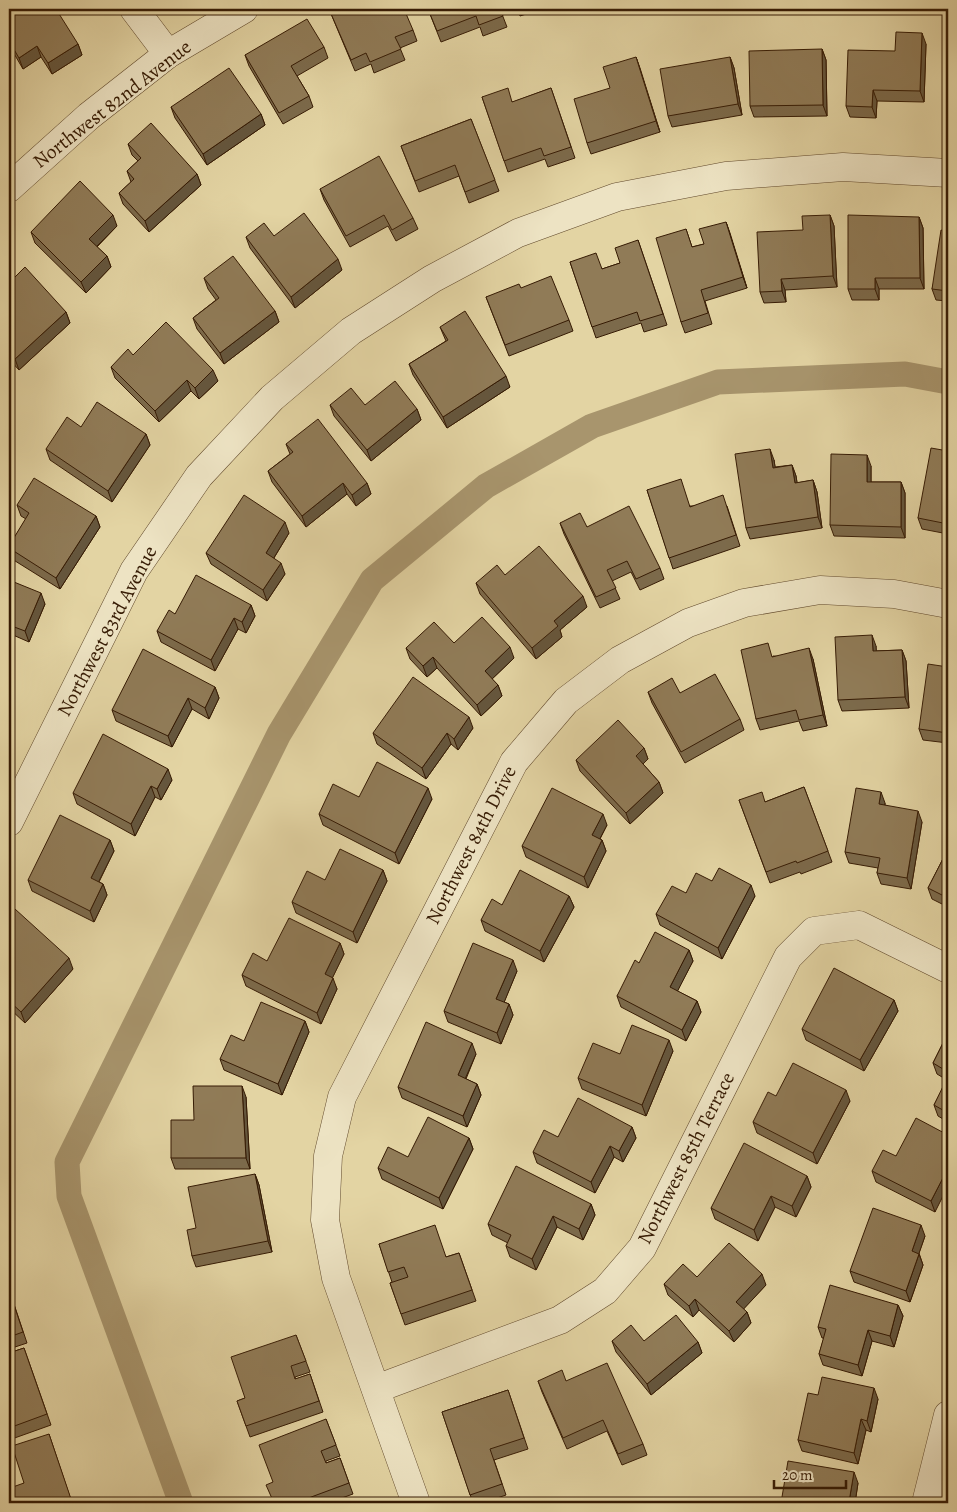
<svg xmlns="http://www.w3.org/2000/svg" width="957" height="1512" font-family="Alegreya,serif">
<style>
.lines{fill:none;stroke-linecap:round;stroke-linejoin:round}
.canal{stroke:#a8956d;stroke-width:25}
.minor-casing{stroke:#61492c;stroke-width:29}
.minor{stroke:#ede3c3;stroke-width:28}
.wall{fill:#7c6a4b;stroke:#361b04}
.shaded-wall{fill:#65563d;stroke:#361b04}
.building{fill:#907b57;stroke:#361b04}
.labels{text-anchor:middle;dominant-baseline:central;stroke-width:4.5;stroke-linejoin:round;paint-order:stroke}
.street-label{font-size:20px;fill:#361b04;stroke:#ede3c3}
</style>
<rect width="100%" height="100%" fill="#e3d4a3"/>
<filter id="stains"><feTurbulence type="fractalNoise" baseFrequency=".004" numOctaves="4"/><feColorMatrix values="0 0 0 0 .2 0 0 0 0 .09 0 0 0 0 .02 0 0 0 .5 -.17"/></filter>
<radialGradient id="worn" r=".72"><stop offset=".6" stop-color="#630" stop-opacity="0"/><stop offset="1" stop-color="#630" stop-opacity=".3"/></radialGradient>
<g class="lines">
<!-- canal -->
<polyline class="canal" points="181,1503 69,1196 67,1162 279,734 372,580 486,486 592,426 718,382 905,374 948,382"/>
<!-- minor casing -->
<g class="minor-casing">
<g id="minor">
<polyline points="134,9 168,54"/>
<polyline points="9,188 89,116 168,54 244,9"/>
<polyline points="9,822 134,571 199,476 272,398 351,331 432,279 518,233 617,197 726,176 843,167 948,173"/>
<polyline points="376,1389 560,1320 605,1291 642,1248 788,957 814,931 859,925 948,969"/>
<polyline points="416,1503 336,1278 325,1220 328,1156 342,1097 514,762 566,701 620,660 688,623 744,603 820,590 894,594 948,604"/>
<polyline points="926,1503 948,1415"/>
</g>
</g>
<!-- minor -->
<use href="#minor" class="minor"/>
</g>
<!-- wall -->
<g class="wall">
<polygon points="9,9 78,44 82,55 52,74 41,57 23,69 9,45"/>
<polygon points="329,9 359,11 413,30 417,41 400,48 405,60 374,73 371,64 355,71"/>
<polygon points="428,9 500,9 507,27 483,36 480,27 441,42"/>
<polygon points="518,9 542,9 520,16"/>
<polygon points="926,44 924,102 877,101 876,118 850,117 846,106 895,51"/>
<polygon points="324,47 328,58 297,76 309,96 313,107 283,124 249,66 245,55"/>
<polygon points="822,49 826,60 827,116 754,117 750,106"/>
<polygon points="636,57 660,132 591,154 587,143 610,88"/>
<polygon points="730,57 734,68 742,115 672,127 668,116"/>
<polygon points="551,88 575,158 548,167 545,159 508,172 482,97 513,102"/>
<polygon points="171,107 261,114 265,125 207,165 175,118"/>
<polygon points="471,119 499,191 469,203 459,176 419,192 401,146"/>
<polygon points="128,144 197,174 201,185 149,232 123,204 119,193 131,182 127,171 138,161 132,155"/>
<polygon points="320,189 413,218 418,229 396,241 388,226 350,247 324,200"/>
<polygon points="830,215 834,226 837,287 785,290 786,302 764,303 760,292 803,230"/>
<polygon points="919,217 923,228 924,289 879,289 879,300 852,300 848,289"/>
<polygon points="726,222 747,288 705,301 712,324 685,333 681,322 686,229 692,247 704,244"/>
<polygon points="117,226 97,247 107,256 111,267 86,293 35,243 31,232"/>
<polygon points="948,232 948,301 936,300 932,289"/>
<polygon points="274,236 342,270 295,308 250,248 246,237"/>
<polygon points="638,240 667,325 644,332 641,323 596,338 570,262 602,269 620,263"/>
<polygon points="204,278 275,311 279,322 224,364 197,329 193,318 216,300 208,289"/>
<polygon points="9,283 66,312 70,323 19,370 9,359"/>
<polygon points="521,288 569,320 573,331 509,356 486,297"/>
<polygon points="440,327 510,387 447,428 413,375 409,364 446,341"/>
<polygon points="133,355 218,381 199,399 191,391 159,422 115,378 111,367"/>
<polygon points="330,405 365,405 417,409 421,420 371,461 334,416"/>
<polygon points="81,427 146,434 150,445 112,502 50,460 46,449"/>
<polygon points="286,444 367,483 371,494 356,506 347,494 306,527 272,482 268,471 290,454"/>
<polygon points="948,451 948,534 922,529 918,518"/>
<polygon points="774,460 775,467 792,465 796,476 797,483 813,480 817,492 822,528 750,539 746,528"/>
<polygon points="871,466 871,482 901,482 905,493 905,538 834,536 830,525"/>
<polygon points="647,490 690,506 727,506 740,546 673,569"/>
<polygon points="17,505 96,516 100,527 60,589 12,559 9,550 9,546 26,519 21,516"/>
<polygon points="560,523 587,527 660,568 664,579 640,590 631,572 612,581 620,599 600,608 564,534"/>
<polygon points="289,533 274,558 285,574 267,601 211,564 206,553"/>
<polygon points="505,575 587,607 560,630 562,637 536,659 480,594 476,583"/>
<polygon points="9,580 45,604 29,642 13,635 9,645"/>
<polygon points="251,605 255,616 246,633 238,629 215,671 161,642 157,631 175,614"/>
<polygon points="454,643 514,658 492,679 498,685 502,696 481,716 437,668 427,677 410,659 406,648"/>
<polygon points="876,646 876,651 902,650 906,661 909,708 842,711 838,700"/>
<polygon points="773,656 813,659 827,726 803,731 799,721 760,730 756,719"/>
<polygon points="948,667 948,743 923,740 919,729"/>
<polygon points="215,687 219,698 209,719 192,709 172,747 116,721 112,710"/>
<polygon points="648,692 680,693 740,719 744,730 685,763 652,703"/>
<polygon points="473,728 458,750 451,744 426,779 377,744 373,733"/>
<polygon points="644,748 648,759 643,764 659,782 663,793 630,824 580,771 576,760"/>
<polygon points="172,780 161,800 155,797 135,836 77,804 73,793"/>
<polygon points="804,787 832,862 801,874 800,872 770,883 739,800 765,802"/>
<polygon points="359,797 432,799 399,864 323,825 319,814"/>
<polygon points="885,803 885,805 922,822 911,889 881,884 877,873 878,868 849,863 845,852"/>
<polygon points="607,825 600,839 602,840 606,851 588,888 526,857 522,846"/>
<polygon points="110,840 114,851 99,882 103,884 107,895 94,922 32,891 28,880"/>
<polygon points="948,849 948,907 932,899 928,888"/>
<polygon points="383,870 387,881 357,943 296,913 292,902 325,880"/>
<polygon points="712,881 755,896 722,959 660,925 656,914 686,893"/>
<polygon points="569,896 574,907 544,962 485,931 481,920 502,905"/>
<polygon points="9,916 73,969 25,1023 9,1008"/>
<polygon points="340,943 344,954 332,978 337,989 321,1024 246,986 242,975 267,961"/>
<polygon points="689,950 693,961 677,991 697,1001 701,1012 686,1041 621,1007 617,996 639,963"/>
<polygon points="517,971 504,1002 509,1004 513,1015 501,1044 448,1022 444,1011"/>
<polygon points="894,1000 898,1011 864,1071 806,1040 802,1029"/>
<polygon points="305,1021 309,1032 282,1095 224,1070 220,1059 244,1041"/>
<polygon points="948,1033 948,1122 938,1116 934,1105 947,1080 937,1074 933,1063"/>
<polygon points="673,1051 646,1116 582,1089 578,1078 620,1054"/>
<polygon points="476,1054 466,1079 477,1084 481,1095 467,1127 402,1098 398,1087"/>
<polygon points="776,1096 850,1101 817,1164 757,1133 753,1122"/>
<polygon points="246,1097 250,1169 175,1169 171,1158 194,1120"/>
<polygon points="632,1127 636,1138 623,1162 614,1157 595,1193 537,1163 533,1152 558,1137"/>
<polygon points="948,1135 935,1212 876,1182 872,1171 896,1156"/>
<polygon points="469,1138 473,1149 443,1209 382,1179 378,1168"/>
<polygon points="255,1174 259,1185 272,1252 196,1267 192,1256 196,1228"/>
<polygon points="807,1176 811,1187 796,1217 775,1207 758,1241 715,1219 711,1208"/>
<polygon points="591,1204 595,1215 583,1240 557,1227 536,1270 510,1257 506,1246 508,1243 492,1235 488,1224"/>
<polygon points="925,1236 919,1253 923,1265 910,1302 854,1282 850,1271"/>
<polygon points="379,1244 446,1257 459,1253 476,1301 405,1325 390,1283 392,1282"/>
<polygon points="697,1277 766,1285 743,1309 747,1312 751,1323 734,1342 699,1310 693,1317 668,1295 664,1284"/>
<polygon points="9,1289 27,1343 9,1349"/>
<polygon points="898,1305 903,1316 894,1347 872,1341 862,1376 823,1365 819,1354 824,1338 822,1338 818,1327"/>
<polygon points="296,1335 310,1372 295,1377 296,1379 310,1374 323,1412 250,1437 237,1401 245,1398"/>
<polygon points="612,1341 698,1342 702,1353 651,1395 616,1352"/>
<polygon points="24,1348 51,1425 9,1440 9,1353"/>
<polygon points="538,1381 566,1381 643,1444 647,1455 622,1465 607,1431 567,1449 542,1392"/>
<polygon points="508,1390 528,1449 494,1460 506,1495 483,1503 473,1503 442,1412"/>
<polygon points="818,1395 878,1399 871,1432 866,1430 858,1464 802,1451 798,1440"/>
<polygon points="326,1419 340,1456 326,1461 326,1463 340,1458 353,1494 328,1503 273,1503 273,1482"/>
<polygon points="49,1434 72,1503 15,1503 24,1483"/>
<polygon points="858,1483 855,1503 781,1503"/>
</g>
<!-- shaded-wall -->
<g class="shaded-wall">
<polygon points="922,33 926,44 924,102 920,91"/>
<polygon points="78,44 82,55 52,74 48,63"/>
<polygon points="37,46 41,57 23,69 19,58"/>
<polygon points="822,49 826,60 827,116 823,105"/>
<polygon points="636,57 640,68 660,132 656,121"/>
<polygon points="730,57 734,68 742,115 738,104"/>
<polygon points="873,90 877,101 876,118 872,107"/>
<polygon points="261,114 265,125 207,165 203,154"/>
<polygon points="197,174 201,185 149,232 145,221"/>
<polygon points="113,215 117,226 93,250 89,239"/>
<polygon points="830,215 834,226 837,287 833,276"/>
<polygon points="919,217 923,228 924,289 920,278"/>
<polygon points="726,222 730,233 747,288 743,277"/>
<polygon points="107,256 111,267 86,293 81,282"/>
<polygon points="338,259 342,270 295,308 291,297"/>
<polygon points="875,278 879,289 879,300 875,289"/>
<polygon points="781,279 785,290 786,302 782,291"/>
<polygon points="275,311 279,322 224,364 220,353"/>
<polygon points="66,312 70,323 19,370 15,359"/>
<polygon points="213,370 218,381 199,399 195,388"/>
<polygon points="506,376 510,387 447,428 443,417"/>
<polygon points="187,380 191,391 159,422 155,411"/>
<polygon points="417,409 421,420 371,461 367,450"/>
<polygon points="146,434 150,445 112,502 108,491"/>
<polygon points="770,449 774,460 777,479 773,468"/>
<polygon points="867,455 871,466 871,493 867,482"/>
<polygon points="792,465 796,476 799,494 795,483"/>
<polygon points="813,480 817,492 822,528 818,517"/>
<polygon points="901,482 905,493 905,538 901,527"/>
<polygon points="343,483 347,494 306,527 302,516"/>
<polygon points="367,483 371,494 356,506 352,495"/>
<polygon points="96,516 100,527 60,589 56,578"/>
<polygon points="285,522 289,533 270,564 266,553"/>
<polygon points="281,563 285,574 267,601 263,590"/>
<polygon points="41,593 45,604 29,642 25,631"/>
<polygon points="583,596 587,607 560,630 562,637 536,659 532,648 554,621"/>
<polygon points="251,605 255,616 246,633 242,622"/>
<polygon points="234,618 238,629 215,671 211,660"/>
<polygon points="9,624 13,635 9,645"/>
<polygon points="872,635 876,646 877,662 873,651"/>
<polygon points="510,647 514,658 489,682 485,671"/>
<polygon points="809,648 813,659 827,726 823,715"/>
<polygon points="902,650 906,661 909,708 905,697"/>
<polygon points="433,657 437,668 427,677 423,666"/>
<polygon points="498,685 502,696 481,716 477,705"/>
<polygon points="215,687 219,698 209,719 205,708"/>
<polygon points="188,698 192,709 172,747 168,736"/>
<polygon points="469,717 473,728 458,750 454,739"/>
<polygon points="447,733 451,744 426,779 422,768"/>
<polygon points="644,748 648,759 640,767 636,756"/>
<polygon points="168,769 172,780 161,800 157,789"/>
<polygon points="659,782 663,793 630,824 626,813"/>
<polygon points="151,786 155,797 135,836 131,824"/>
<polygon points="428,788 432,799 399,864 395,853"/>
<polygon points="881,792 885,803 883,815 879,804"/>
<polygon points="918,811 922,822 911,889 907,878"/>
<polygon points="603,814 607,825 596,846 592,835"/>
<polygon points="110,840 114,851 95,889 91,878"/>
<polygon points="602,840 606,851 588,888 584,877"/>
<polygon points="383,870 387,881 357,943 353,932"/>
<polygon points="103,884 107,895 94,922 90,911"/>
<polygon points="751,885 755,896 722,959 718,948"/>
<polygon points="569,896 574,907 544,962 540,951"/>
<polygon points="340,943 344,954 329,985 325,974"/>
<polygon points="689,950 693,961 674,998 670,987"/>
<polygon points="69,958 73,969 25,1023 21,1012"/>
<polygon points="513,960 517,971 501,1010 496,999"/>
<polygon points="333,978 337,989 321,1024 317,1013"/>
<polygon points="894,1000 898,1011 864,1071 860,1060"/>
<polygon points="697,1001 701,1012 686,1041 682,1030"/>
<polygon points="509,1004 513,1015 501,1044 497,1033"/>
<polygon points="305,1021 309,1032 282,1095 278,1084"/>
<polygon points="669,1040 673,1051 646,1116 642,1105"/>
<polygon points="472,1043 476,1054 462,1086 458,1075"/>
<polygon points="477,1084 481,1095 467,1127 463,1116"/>
<polygon points="242,1086 246,1097 250,1169 246,1158"/>
<polygon points="846,1090 850,1101 817,1164 813,1153"/>
<polygon points="632,1127 636,1138 623,1162 619,1151"/>
<polygon points="469,1138 473,1149 443,1209 439,1198"/>
<polygon points="610,1146 614,1157 595,1193 591,1182"/>
<polygon points="948,1168 948,1186 935,1212 931,1201"/>
<polygon points="255,1174 259,1185 272,1252 268,1241"/>
<polygon points="807,1176 811,1187 796,1217 792,1206"/>
<polygon points="771,1196 775,1207 758,1241 754,1230"/>
<polygon points="591,1204 595,1215 583,1240 579,1229"/>
<polygon points="553,1216 557,1227 536,1270 532,1259"/>
<polygon points="921,1225 925,1236 916,1262 912,1251"/>
<polygon points="919,1254 923,1265 910,1302 906,1291"/>
<polygon points="762,1274 766,1285 740,1313 736,1302"/>
<polygon points="695,1299 699,1310 693,1317 689,1306"/>
<polygon points="898,1305 903,1316 894,1347 890,1336"/>
<polygon points="747,1312 751,1323 734,1342 729,1331"/>
<polygon points="868,1330 872,1341 862,1376 858,1365"/>
<polygon points="698,1342 702,1353 651,1395 647,1384"/>
<polygon points="874,1388 878,1399 871,1432 867,1421"/>
<polygon points="861,1419 866,1430 858,1464 854,1453"/>
<polygon points="854,1472 858,1483 855,1503 850,1503 849,1502"/>
</g>
<!-- building -->
<g class="building">
<polygon points="9,9 56,9 78,44 48,63 37,46 19,58 9,41"/>
<polygon points="329,9 358,9 359,11 365,9 404,9 413,30 395,37 401,49 370,62 366,53 351,60"/>
<polygon points="428,9 500,9 503,16 479,25 476,16 437,31"/>
<polygon points="307,19 324,47 291,66 309,96 279,113 245,55"/>
<polygon points="896,32 922,33 920,91 873,90 872,107 846,106 848,50 895,51"/>
<polygon points="822,49 823,105 750,106 749,51"/>
<polygon points="636,57 656,121 587,143 574,99 610,88 603,67"/>
<polygon points="730,57 738,104 668,116 660,69"/>
<polygon points="229,68 261,114 203,154 171,107"/>
<polygon points="508,88 512,102 551,88 571,147 544,156 541,148 504,161 482,97"/>
<polygon points="471,119 495,180 465,192 455,165 415,181 401,146"/>
<polygon points="151,123 197,174 145,221 119,193 134,179 127,171 141,158 128,144"/>
<polygon points="379,156 413,218 392,230 384,215 346,236 320,189"/>
<polygon points="80,181 113,215 89,239 107,256 81,282 31,232"/>
<polygon points="304,213 338,259 291,297 246,237 264,223 274,236"/>
<polygon points="830,215 833,276 781,279 782,291 760,292 757,232 803,230 802,216"/>
<polygon points="848,215 919,217 920,278 875,278 875,289 848,289"/>
<polygon points="726,222 743,277 701,290 708,313 681,322 656,238 686,229 692,247 704,244 699,229"/>
<polygon points="941,230 948,232 948,291 932,289"/>
<polygon points="638,240 663,314 640,321 637,312 592,327 570,262 596,253 602,269 620,263 615,248"/>
<polygon points="233,256 275,311 220,353 193,318 219,298 204,278"/>
<polygon points="25,267 66,312 15,359 9,352 9,283"/>
<polygon points="551,276 569,320 505,345 486,297 519,284 521,288"/>
<polygon points="465,311 506,376 443,417 409,364 448,340 440,327"/>
<polygon points="166,322 213,370 195,388 187,380 155,411 111,367 128,349 133,355"/>
<polygon points="395,381 417,409 367,450 330,405 351,388 365,405"/>
<polygon points="97,402 146,434 108,491 46,449 67,417 81,427"/>
<polygon points="318,419 367,483 352,495 343,483 302,516 268,471 293,452 286,444"/>
<polygon points="931,448 948,451 948,524 918,518"/>
<polygon points="770,449 773,468 792,465 795,483 813,480 818,517 746,528 735,454"/>
<polygon points="831,454 867,455 867,482 901,482 901,527 830,525"/>
<polygon points="34,478 96,516 56,578 9,548 9,546 29,513 17,505"/>
<polygon points="681,479 690,507 723,495 736,535 669,558 647,490"/>
<polygon points="244,495 285,522 266,553 281,563 263,590 206,553"/>
<polygon points="629,506 660,568 636,579 627,561 607,570 616,588 596,597 560,523 580,513 587,527"/>
<polygon points="539,546 583,596 554,621 558,626 532,648 476,583 497,565 505,575"/>
<polygon points="196,575 251,605 242,622 234,618 211,660 157,631 169,610 175,614"/>
<polygon points="9,580 41,593 25,631 9,625"/>
<polygon points="482,617 510,647 485,671 498,685 477,705 433,657 423,666 406,648 434,622 454,643"/>
<polygon points="872,635 873,651 902,650 905,697 838,700 835,637"/>
<polygon points="768,643 772,657 809,648 823,715 799,720 796,710 756,719 741,650"/>
<polygon points="143,649 215,687 205,708 188,698 168,736 112,710"/>
<polygon points="928,664 948,667 948,733 919,729"/>
<polygon points="715,674 740,719 681,752 648,692 672,678 680,693"/>
<polygon points="413,677 469,717 454,739 447,733 422,768 373,733"/>
<polygon points="618,720 644,748 636,756 659,782 626,813 576,760"/>
<polygon points="103,734 168,769 157,789 151,786 131,824 73,793"/>
<polygon points="377,762 428,788 395,853 319,814 333,784 359,797"/>
<polygon points="804,787 828,851 797,863 796,861 766,872 739,800 762,792 765,802"/>
<polygon points="552,788 603,814 592,835 602,840 584,877 522,846"/>
<polygon points="856,788 881,792 879,804 918,811 907,878 877,873 880,858 845,852"/>
<polygon points="60,815 110,840 91,878 103,884 90,911 28,880"/>
<polygon points="340,849 383,870 353,932 292,902 307,871 325,880"/>
<polygon points="948,849 948,898 928,888"/>
<polygon points="719,868 751,885 718,948 656,914 672,886 686,893 696,873 712,881"/>
<polygon points="520,870 569,896 540,951 481,920 492,899 502,905"/>
<polygon points="15,909 69,958 21,1012 9,1001 9,947 10,945 9,944 9,916"/>
<polygon points="289,918 340,943 325,974 333,978 317,1013 242,975 253,953 267,961"/>
<polygon points="655,932 689,950 670,987 697,1001 682,1030 617,996 635,960 639,963"/>
<polygon points="473,943 513,960 496,999 509,1004 497,1033 444,1011"/>
<polygon points="834,968 894,1000 860,1060 802,1029"/>
<polygon points="261,1002 305,1021 278,1084 220,1059 231,1035 244,1041"/>
<polygon points="426,1022 472,1043 458,1075 477,1084 463,1116 398,1087"/>
<polygon points="632,1025 669,1040 642,1105 578,1078 593,1043 620,1054"/>
<polygon points="948,1033 948,1072 933,1063"/>
<polygon points="793,1063 846,1090 813,1153 753,1122 768,1092 776,1096"/>
<polygon points="948,1076 948,1113 934,1105"/>
<polygon points="193,1086 242,1086 246,1158 171,1158 171,1120 194,1120"/>
<polygon points="578,1098 632,1127 619,1151 610,1146 591,1182 533,1152 544,1130 558,1137"/>
<polygon points="428,1117 469,1138 439,1198 378,1168 388,1147 408,1157"/>
<polygon points="916,1118 948,1135 948,1168 931,1201 872,1171 883,1150 896,1156"/>
<polygon points="744,1143 807,1176 792,1206 771,1196 754,1230 711,1208"/>
<polygon points="516,1166 591,1204 579,1229 553,1216 532,1259 506,1246 511,1235 488,1224"/>
<polygon points="255,1174 268,1241 192,1256 187,1230 196,1228 188,1187"/>
<polygon points="873,1208 921,1225 912,1251 919,1254 906,1291 850,1271"/>
<polygon points="435,1225 446,1257 459,1253 472,1290 401,1314 390,1283 408,1277 404,1267 388,1272 379,1244"/>
<polygon points="729,1243 762,1274 736,1302 747,1312 729,1331 695,1299 689,1306 664,1284 683,1264 697,1277"/>
<polygon points="830,1285 898,1305 890,1336 868,1330 858,1365 819,1354 826,1329 818,1327"/>
<polygon points="9,1290 23,1332 9,1337"/>
<polygon points="676,1315 698,1342 647,1384 612,1341 631,1325 644,1341"/>
<polygon points="296,1335 306,1361 291,1366 295,1379 310,1374 319,1401 246,1426 237,1401 245,1398 231,1357"/>
<polygon points="24,1348 47,1414 9,1428 9,1353"/>
<polygon points="607,1363 643,1444 618,1454 603,1420 563,1438 538,1381 562,1370 566,1381"/>
<polygon points="822,1377 874,1388 867,1421 861,1419 854,1453 798,1440 808,1393 818,1395"/>
<polygon points="508,1390 524,1438 490,1449 502,1484 470,1495 442,1412"/>
<polygon points="326,1419 336,1445 321,1451 326,1463 340,1458 349,1483 295,1503 274,1503 266,1485 273,1482 259,1445"/>
<polygon points="49,1434 71,1499 57,1503 15,1503 10,1488 24,1483 12,1446"/>
<polygon points="788,1461 854,1472 849,1502 828,1498 827,1503 781,1503"/>
<polygon points="544,1498 547,1503 537,1503"/>
<polygon points="764,1500 780,1503 763,1503"/>
</g>
<g class="labels">
<!-- street labels -->
<g class="street-label">
<text transform="translate(112 104) rotate(-38)">Northwest 82nd Avenue</text>
<text transform="translate(107 631) rotate(-62)">Northwest 83rd Avenue</text>
<text transform="translate(471 845) rotate(-63)">Northwest 84th Drive</text>
<text transform="translate(686 1158) rotate(-63)">Northwest 85th Terrace</text>
</g>
</g>
<!-- margin -->
<rect width="957" height="1512" fill="none" stroke="#e3d4a3" stroke-width="30"/>
<rect x="10" y="10" width="937" height="1492" fill="none" stroke="#361b04" stroke-width="2.5"/>
<rect x="15" y="15" width="927" height="1482" fill="none" stroke="#361b04"/>
<!-- scale -->
<path d="M774 1480v8h72v-8" fill="none" stroke="#361b04" stroke-width="2.5"/>
<text x="782" y="1480" font-size="15" fill="#361b04" stroke="#ede3c3" stroke-width="4" paint-order="stroke">20 m</text>
<rect width="100%" height="100%" filter="url(#stains)"/>
<rect width="100%" height="100%" fill="url(#worn)"/>
</svg>
